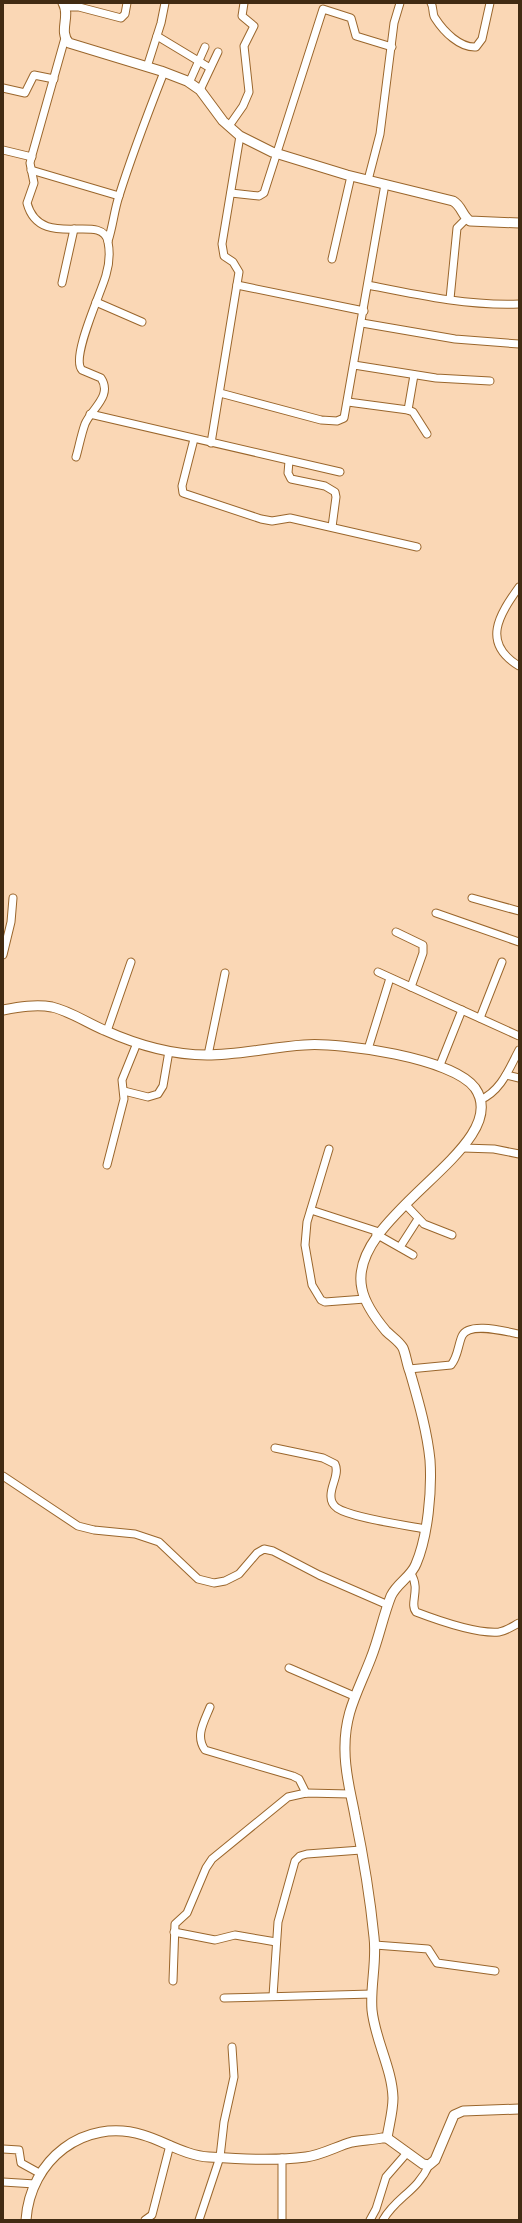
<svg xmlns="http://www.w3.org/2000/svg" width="522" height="2223" font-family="Mulish,sans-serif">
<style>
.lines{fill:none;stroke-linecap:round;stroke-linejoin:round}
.minor-casing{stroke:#9a662c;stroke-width:9}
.tertiary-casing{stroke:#9a662c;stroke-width:11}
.minor{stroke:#fff;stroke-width:7}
.tertiary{stroke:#fff;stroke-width:9}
</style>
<rect width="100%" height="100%" fill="#fad7b5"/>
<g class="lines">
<!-- minor casing -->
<g class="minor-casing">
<g id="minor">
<path d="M431,3c3,5 1,11 4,15 9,14 25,30 41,29l6,-8 8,-36"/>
<polyline points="65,7 79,7 121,18 125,14 127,3"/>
<polyline points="157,36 210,68"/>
<path d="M65,38l-33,117 -2,8 4,20 -7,20c13,49 76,8 81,39 2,10 1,23 -2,33 -4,16 -36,83 -24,95l19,8c12,18 -10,31 -16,46 -4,11 -6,23 -9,33"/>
<polyline points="147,67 161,23 165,3"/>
<polyline points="189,83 205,47"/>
<polyline points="3,88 25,93 34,75 54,79"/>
<polyline points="200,90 218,52"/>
<polyline points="229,126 243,106 249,92 244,46 254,26 242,16 244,3"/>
<polyline points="3,150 32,157"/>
<polyline points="31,170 119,196"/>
<polyline points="368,180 380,134 394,23 400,3"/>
<polyline points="231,193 259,196 264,193 323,9 351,18 356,36 392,47"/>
<path d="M108,241c5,-15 6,-30 11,-45 13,-42 29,-83 45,-124"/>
<polyline points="332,259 351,176"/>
<polyline points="62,283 74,229"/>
<polyline points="237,285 364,311"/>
<path d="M368,285c50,10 100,21 151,19"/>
<polyline points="450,299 457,228 466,219"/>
<polyline points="96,302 142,322"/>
<polyline points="362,323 455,339 519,344"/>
<polyline points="354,365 436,378 490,381"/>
<polyline points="220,393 321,420 337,421 344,418 385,184"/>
<polyline points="348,402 408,410 413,412 427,434"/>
<polyline points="408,410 414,375"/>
<polyline points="90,414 340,472"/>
<polyline points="194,439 182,486 183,493 261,519 272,521 290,518 417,547"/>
<polyline points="211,443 239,272 233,262 224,256 222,244 240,136"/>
<polyline points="289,461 288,473 291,479 325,486 335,492 336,497 332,527"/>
<path d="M519,587c-20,28 -38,56 0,79"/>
<polyline points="472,898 519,911"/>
<polyline points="436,913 519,942"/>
<polyline points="396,932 423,945 423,953 411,987"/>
<polyline points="3,955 11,922 13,898"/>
<polyline points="378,972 519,1036"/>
<polyline points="480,1018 502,962"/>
<polyline points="107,1031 131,962"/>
<polyline points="368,1049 390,978"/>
<polyline points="208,1055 225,973"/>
<polyline points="440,1065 462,1010"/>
<polyline points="506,1075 519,1078"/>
<polyline points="124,1091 148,1097 158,1094 163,1086 169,1051"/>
<path d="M480,1100c21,-9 29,-31 39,-50"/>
<polyline points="463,1148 494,1149 519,1154"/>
<polyline points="329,1149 307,1222 305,1245 312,1285 321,1300 325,1302 365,1299"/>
<polyline points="107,1165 124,1099 122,1080 137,1043"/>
<polyline points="405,1204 424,1224 452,1235"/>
<polyline points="311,1210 379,1232"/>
<polyline points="376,1234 413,1255"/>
<polyline points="400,1247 418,1219"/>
<path d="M409,1369l42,-4c7,-8 7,-20 11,-29 7,-15 45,-4 57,-2"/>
<path d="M275,1448l48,10 12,6c5,10 -5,22 -4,33 0,4 2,8 6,11 15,10 68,17 88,21"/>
<polyline points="3,1476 78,1526 94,1530 135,1534 159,1542 198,1579 214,1583 225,1581 239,1574 257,1553 264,1549 273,1551 319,1575 388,1605"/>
<path d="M411,1574c10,15 -2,30 5,38 21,8 60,22 83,20 7,-1 14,-6 20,-9"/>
<polyline points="289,1668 354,1696"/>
<path d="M210,1707c-6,15 -15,29 -5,43l88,26 6,3 7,14"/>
<polyline points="174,1932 215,1940 235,1935 276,1942"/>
<polyline points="375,1945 428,1949 437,1963 495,1971"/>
<polyline points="173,1981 175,1924 187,1913 206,1868 212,1859 288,1797 306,1793 350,1794"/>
<polyline points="273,1996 278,1922 295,1861 300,1856 307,1854 361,1850"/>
<polyline points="224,1998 372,1994"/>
<polyline points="3,2149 19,2150 21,2163 41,2174"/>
<polyline points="282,2158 282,2219"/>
<polyline points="3,2182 35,2184"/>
<polyline points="145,2220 152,2215 170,2145"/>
<polyline points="199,2220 220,2157 224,2122 234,2077 232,2047"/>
<polyline points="370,2220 376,2209 386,2177 406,2154"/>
<path d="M383,2220c13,-23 34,-28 46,-55"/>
</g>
</g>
<!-- tertiary casing -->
<g class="tertiary-casing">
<g id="tertiary">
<path d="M63,3c8,13 -5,28 6,40l92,28 26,10 13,9 23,31 17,15 32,16 75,23 106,26c9,5 9,15 17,20l49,2"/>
<path d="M3,1010c16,-3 33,-6 49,-3 18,4 35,16 52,23 31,14 68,25 103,25 32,0 65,-8 97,-10 37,-3 149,13 171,43 41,59 -130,127 -113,201 3,15 14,30 24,42 6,6 13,10 17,17 3,7 4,17 7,24 8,28 17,58 20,88 2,30 -2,76 -14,104 -5,13 -19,19 -25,32 -8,20 -12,42 -20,62 -13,34 -27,55 -26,93 0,23 6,43 10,65 8,39 15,81 19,121 3,25 -4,49 -2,73 3,30 20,58 21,88 0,13 -4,27 -6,40"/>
<path d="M26,2220c4,-60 58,-103 117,-85 21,6 43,21 66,22 31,2 66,4 97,0 16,-2 31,-11 46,-15 10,-2 21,-2 30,-4h5l36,26 6,1 6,-5 19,-45 9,-4 56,-2"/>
</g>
</g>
<!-- minor -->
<use href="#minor" class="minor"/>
<!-- tertiary -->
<use href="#tertiary" class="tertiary"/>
</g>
<!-- border -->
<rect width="522" height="2223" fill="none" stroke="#412b13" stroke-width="8"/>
</svg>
